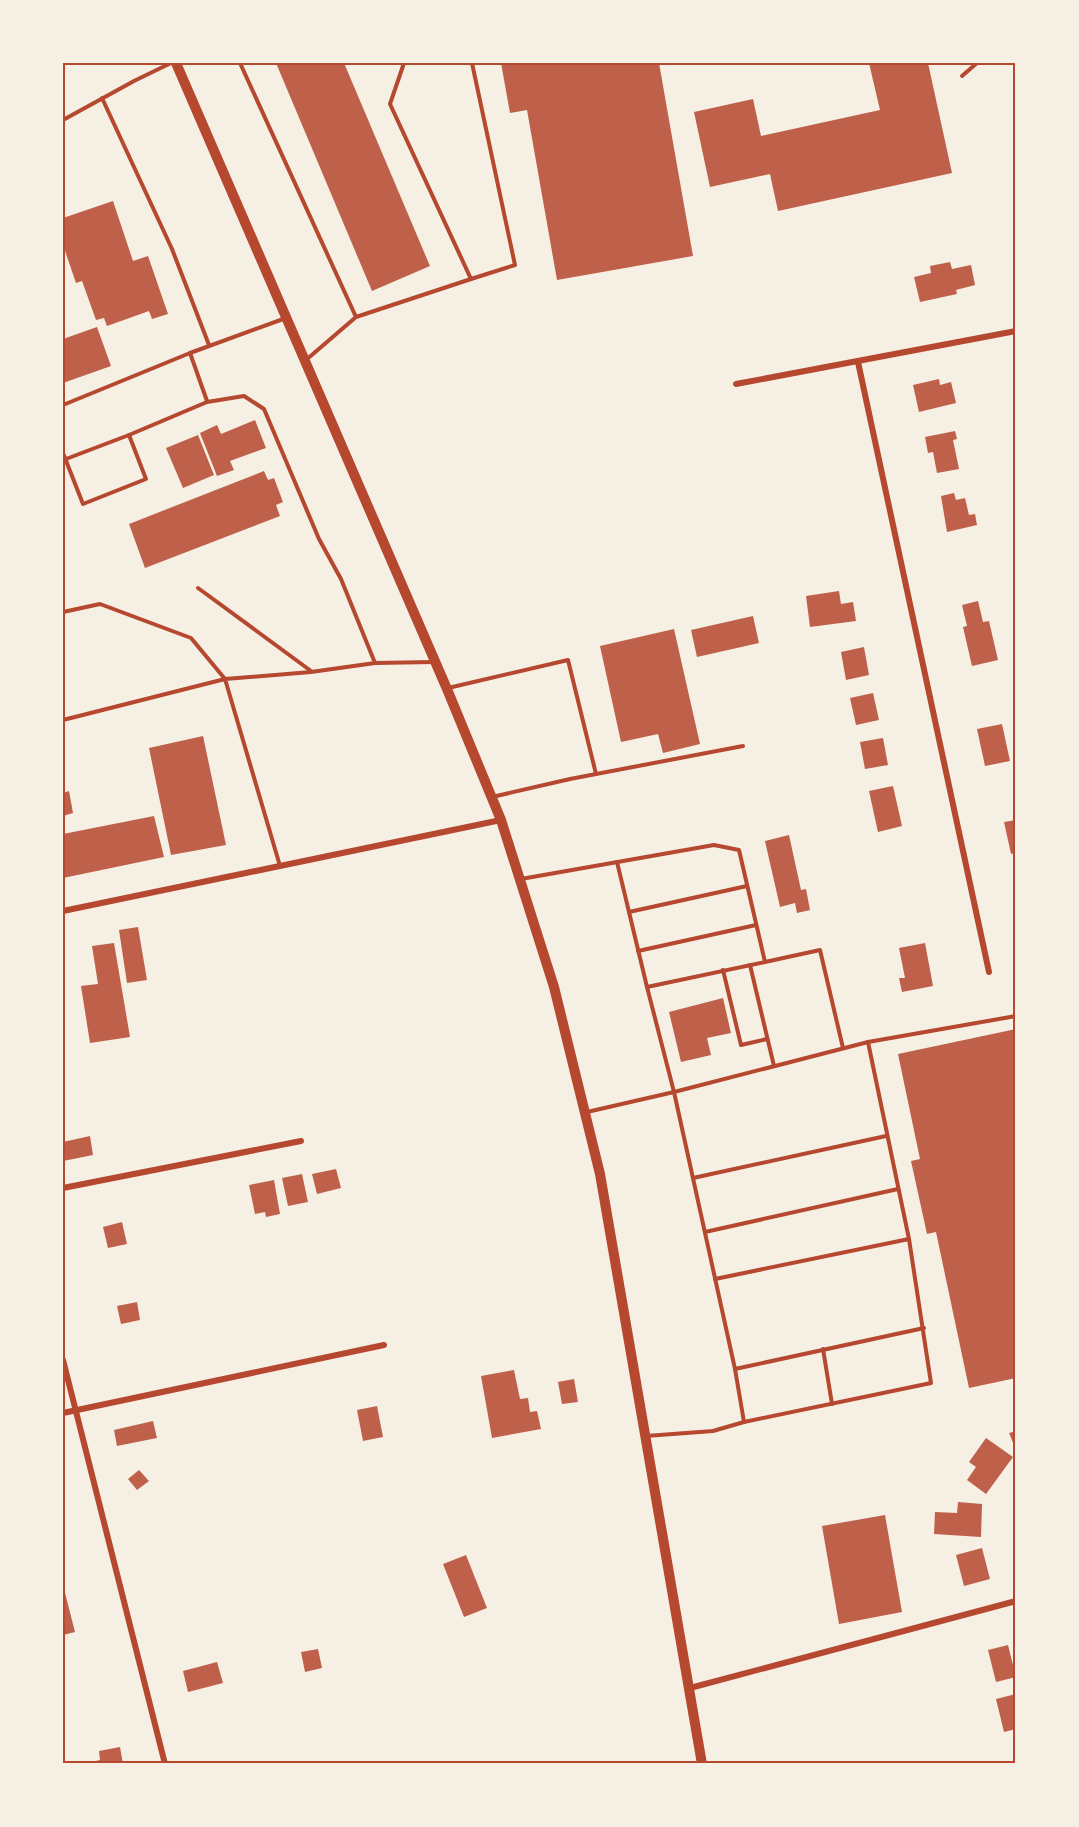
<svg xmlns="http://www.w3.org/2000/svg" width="1079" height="1827" font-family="'Zilla Slab',serif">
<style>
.building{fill:#bf614a}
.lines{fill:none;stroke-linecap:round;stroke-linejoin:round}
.service{stroke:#b5482f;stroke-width:4}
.minor{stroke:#b5482f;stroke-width:6}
.secondary{stroke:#b5482f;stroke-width:10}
.neatline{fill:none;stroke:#b5482f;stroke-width:2}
</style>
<rect width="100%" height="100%" fill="#f6efe4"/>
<!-- building -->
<g class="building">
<polygon points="276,63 344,63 430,266 372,291"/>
<polygon points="501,63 659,63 693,256 557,280 527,110 510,113"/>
<polygon points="869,63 928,63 952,173 778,211 770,174 710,187 694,112 753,99 761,136 880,110"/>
<polygon points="113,201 133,261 148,256 168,314 152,319 149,311 107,326 104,318 96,320 82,281 76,283 63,245 63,218"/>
<polygon points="950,262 952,269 971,265 975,285 956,290 957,294 920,302 914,277 931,273 930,266"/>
<polygon points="97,327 111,366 63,383 63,339"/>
<polygon points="939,379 940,385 951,382 956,403 919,412 913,385"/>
<polygon points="255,420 266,448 230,461 234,470 217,476 200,433 217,425 221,434"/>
<polygon points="955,431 957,439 953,440 959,469 937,473 933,452 928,453 925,437"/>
<polygon points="198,435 214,475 183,488 166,448"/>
<polygon points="264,471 268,480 274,478 283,502 276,505 280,516 145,568 129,524"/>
<polygon points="954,493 956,500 965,498 969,515 975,514 977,525 947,532 941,496"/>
<polygon points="839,591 841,604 853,602 856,621 810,627 806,596"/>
<polygon points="978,601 983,622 989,621 998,660 972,666 963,627 967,626 962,605"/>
<polygon points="753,616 759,643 697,657 691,630"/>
<polygon points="674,629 700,744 663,753 658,734 621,742 600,646"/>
<polygon points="864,647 869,675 846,680 841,652"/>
<polygon points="873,693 879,720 856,725 850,698"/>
<polygon points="1002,724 1010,761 985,766 977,729"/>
<polygon points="203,736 226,845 171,855 149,748"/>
<polygon points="883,738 888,765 865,769 860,742"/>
<polygon points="893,786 902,826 878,832 869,791"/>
<polygon points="69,791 73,813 63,816 63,793"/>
<polygon points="154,816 164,857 63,878 63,834"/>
<polygon points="1016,820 1016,853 1011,854 1004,822"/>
<polygon points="789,835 801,890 806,889 810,910 797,913 795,903 780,907 765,841"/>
<polygon points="138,927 147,980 127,983 119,930"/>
<polygon points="114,943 130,1037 90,1043 81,986 98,984 92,946"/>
<polygon points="925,943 933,986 902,992 899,978 905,978 899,948"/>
<polygon points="723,998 731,1033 707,1038 711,1055 681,1062 669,1012"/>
<polygon points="1016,1029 1016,1378 969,1388 936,1232 927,1234 911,1161 920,1159 898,1054"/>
<polygon points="90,1136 93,1155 63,1161 63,1142"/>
<polygon points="336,1169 341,1188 317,1194 312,1174"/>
<polygon points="302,1174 308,1202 288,1206 282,1178"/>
<polygon points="274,1180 280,1214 266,1217 265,1212 255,1214 249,1185"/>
<polygon points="122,1222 127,1244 108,1248 103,1227"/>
<polygon points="137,1302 140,1320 121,1324 117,1306"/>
<polygon points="514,1370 520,1399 528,1398 530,1412 537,1411 541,1429 492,1438 481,1376"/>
<polygon points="574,1379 578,1402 562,1404 558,1382"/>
<polygon points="377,1406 383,1437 363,1441 357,1410"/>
<polygon points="153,1421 157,1438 117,1446 114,1430"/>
<polygon points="1016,1431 1016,1450 1009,1433"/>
<polygon points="986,1438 1013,1457 986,1494 967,1480 976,1467 969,1462"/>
<polygon points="139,1470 149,1481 137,1490 128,1479"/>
<polygon points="958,1502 982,1504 981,1537 934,1534 935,1512 957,1513"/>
<polygon points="885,1515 902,1612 839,1624 822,1526"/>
<polygon points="982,1548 990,1579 964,1586 956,1555"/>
<polygon points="466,1555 487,1608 464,1617 443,1564"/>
<polygon points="63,1585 75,1632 63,1635"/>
<polygon points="1008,1645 1016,1677 996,1682 988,1650"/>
<polygon points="318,1649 322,1668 305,1672 301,1652"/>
<polygon points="217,1662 223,1683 188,1692 183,1671"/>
<polygon points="1016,1694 1016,1729 1004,1732 996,1699"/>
<polygon points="120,1747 123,1764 92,1764 91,1762 100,1760 99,1751"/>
</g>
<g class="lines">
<!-- service -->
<g class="service">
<polyline points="240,63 356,317"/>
<polyline points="962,76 977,63"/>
<polyline points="102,98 172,249 209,345"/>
<polyline points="63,120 134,81 171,63"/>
<polyline points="471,279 515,265 472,63"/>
<polyline points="190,353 286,318"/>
<polyline points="306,360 356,317 471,279 390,104 404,63"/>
<polyline points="63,405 190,353 207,401"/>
<polyline points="63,453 83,504 146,479 129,435"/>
<polyline points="66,459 129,435 207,402 244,396 264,409 319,539 341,579 375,663"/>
<polyline points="198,588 311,671"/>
<polyline points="63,612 100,604 191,638 225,679 63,720"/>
<polyline points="448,688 568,660 596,774"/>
<polyline points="492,797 570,779 743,746"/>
<polyline points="617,862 647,987"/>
<polyline points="280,866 225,679 311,672 375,663 434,662"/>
<polyline points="521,879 714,845 739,850 765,962 647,987 674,1092 587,1112"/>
<polyline points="629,912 747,886"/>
<polyline points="638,951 756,925"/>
<polyline points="765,962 820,950 843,1048"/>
<polyline points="750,965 774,1066"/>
<polyline points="723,970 741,1045 767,1039"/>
<polyline points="693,1178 886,1136"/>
<polyline points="705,1232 898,1189"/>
<polyline points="715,1279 909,1239"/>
<polyline points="823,1349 832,1404"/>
<polyline points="735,1369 924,1328"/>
<polyline points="744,1422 931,1383 909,1239 868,1042"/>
<polyline points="646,1436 713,1431 744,1422 735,1369 674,1092 868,1042 1016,1016"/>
</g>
<!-- minor -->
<g class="minor">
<polyline points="858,362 989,972"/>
<polyline points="736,384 1016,331"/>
<polyline points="63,911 501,820"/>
<polyline points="63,1188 301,1141"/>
<polyline points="63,1360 165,1764"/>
<polyline points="63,1413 384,1345"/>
<polyline points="690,1688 1016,1601"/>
</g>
<!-- secondary -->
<polyline class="secondary" points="176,63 447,689 501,820 554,987 600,1174 702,1764"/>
</g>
<!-- border -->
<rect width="1079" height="1827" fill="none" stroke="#f6efe4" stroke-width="129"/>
<rect x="64" y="64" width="950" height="1698" class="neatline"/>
</svg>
